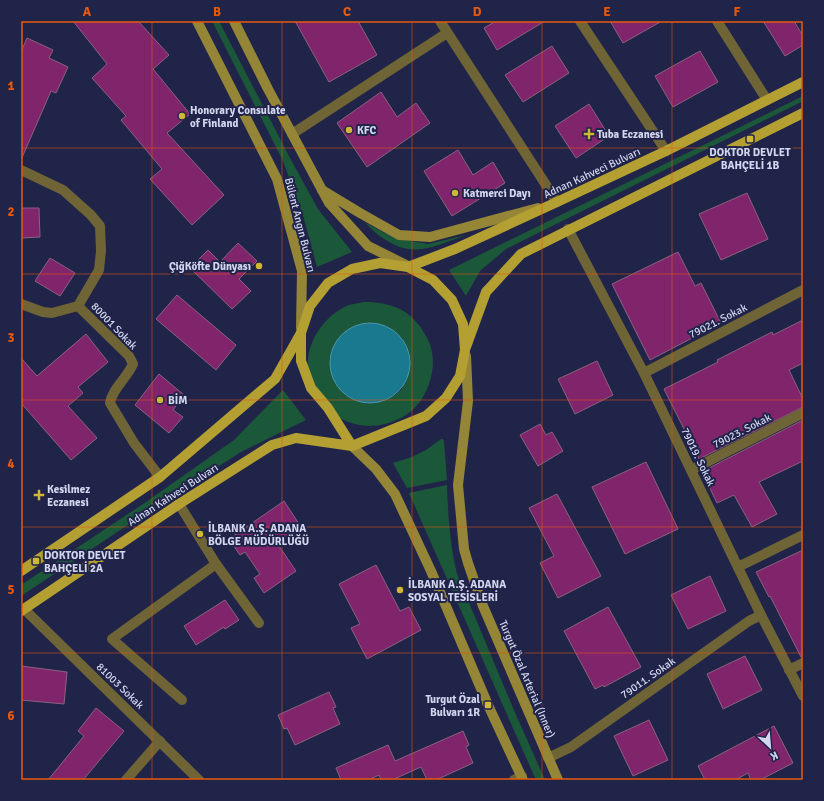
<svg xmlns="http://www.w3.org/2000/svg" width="824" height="801" font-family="Signika,sans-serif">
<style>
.green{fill:#1b5839;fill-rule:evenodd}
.water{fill:#19798e;stroke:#5095ab}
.building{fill:#80256c;stroke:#8a617e}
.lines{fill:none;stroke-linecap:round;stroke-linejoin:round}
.street{stroke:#6e6436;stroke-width:10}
.secondary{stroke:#958536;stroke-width:10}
.primary{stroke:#b49f33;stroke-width:10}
.grid{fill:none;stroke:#e8590c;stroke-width:1;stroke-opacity:0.55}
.poi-dot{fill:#d0b736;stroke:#212449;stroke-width:1.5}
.labels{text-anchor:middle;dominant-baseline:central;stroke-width:4;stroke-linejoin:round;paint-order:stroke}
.poi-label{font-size:11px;font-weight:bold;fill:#d2d6ef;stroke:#212449;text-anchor:start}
.street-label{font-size:11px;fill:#d2d6ef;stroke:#212449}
.neatline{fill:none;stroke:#e8590c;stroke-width:1.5}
.grid-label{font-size:13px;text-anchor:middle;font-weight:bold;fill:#e8590c}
</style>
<rect width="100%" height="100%" fill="#212449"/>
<!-- green -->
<g class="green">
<polygon points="212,21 219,21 290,158 318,209 352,252 317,267 303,215 283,161"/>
<polygon points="803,96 803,101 506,249 480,271 466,296 449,270"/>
<path d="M364,222l30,16 34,6 38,-9c-28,10 -52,24 -80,5 -8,-4 -15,-12 -22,-18z"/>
<path d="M364,302c28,0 48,8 62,34 11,19 8,42 -3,61 -8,14 -22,23 -38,27 -23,6 -51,-3 -65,-23 -2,-4 -4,-10 -5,-14 -2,-5 -6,-11 -7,-17 -2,-18 6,-37 19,-50 6,-6 14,-12 22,-15 5,-1 10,-2 15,-3zM366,323c16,0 26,5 37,16l-1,50c-12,11 -22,15 -38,14z"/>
<polygon points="283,390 306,420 241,452 152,509 21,596 21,585 146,502 234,440"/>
<polygon points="441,439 443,439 444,442 447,480 407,488 393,463 412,457 426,450"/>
<path d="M447,485c1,31 3,60 10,89l56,134 32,72h-9l-127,-287z"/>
</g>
<!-- water -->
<circle class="water" cx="370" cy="363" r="40"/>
<!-- building -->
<g class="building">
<polygon points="73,21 138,21 169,55 153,69 190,114 167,133 224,195 192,225 150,179 162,169 121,120 126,116 92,78 107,64"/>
<polygon points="295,21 358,21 377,55 329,82"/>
<polygon points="496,21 545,21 497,50 484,28"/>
<polygon points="610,21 662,21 623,43"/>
<polygon points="763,21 794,21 803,36 803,45 785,56"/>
<polygon points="27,38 53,50 49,58 68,67 56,93 51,91 21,160 21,52"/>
<polygon points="552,46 569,73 523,102 505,75"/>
<polygon points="700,51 718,82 673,107 655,76"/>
<polygon points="381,92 397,117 416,103 430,123 367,167 337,123"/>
<polygon points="589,104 609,136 576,158 555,126"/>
<polygon points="458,150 473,175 493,162 505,183 452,216 424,171"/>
<polygon points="747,193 768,239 721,260 699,214"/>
<polygon points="21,208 39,208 40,237 21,238"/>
<polygon points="238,243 257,261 239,279 251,291 232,309 190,268 208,250 220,262"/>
<polygon points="678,252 695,286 701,283 721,323 650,360 612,284"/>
<polygon points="50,258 75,273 60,296 35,281"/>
<polygon points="177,295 236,345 216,370 156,319"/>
<polygon points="803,320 803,363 789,370 803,399 803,407 699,459 664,389 718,362 717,360 772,332 773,335"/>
<polygon points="86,334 108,362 78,387 83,393 68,406 97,438 71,460 21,403 21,358 37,376"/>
<polygon points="597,361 613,395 575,414 558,379"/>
<polygon points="159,374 184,395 173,410 183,417 169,433 135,405"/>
<polygon points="803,420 803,461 759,482 777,514 752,527 734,495 717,503 705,478 708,477 705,470"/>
<polygon points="540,424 546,435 552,432 563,451 538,466 520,435"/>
<polygon points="646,462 678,529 625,554 592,487"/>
<polygon points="557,494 601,576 558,598 540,563 554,556 529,508"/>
<polygon points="284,501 303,530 279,546 296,571 264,593 254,578 260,574 245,552 240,555 229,539"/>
<polygon points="803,550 803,657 801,657 770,596 769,597 756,572"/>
<polygon points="376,565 400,611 409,607 421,630 367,659 351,628 360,624 339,584"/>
<polygon points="710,576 726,611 688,629 671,595"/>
<polygon points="225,600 239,620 225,629 224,627 196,645 184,626"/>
<polygon points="608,607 641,667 604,687 603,685 595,689 564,631"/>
<polygon points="745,656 762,690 723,709 707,674"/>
<polygon points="21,666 67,672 64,704 21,700"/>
<polygon points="329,692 336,707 333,708 340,724 295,745 287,728 284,729 278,715"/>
<polygon points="96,708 124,731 83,780 48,780 84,736 78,731"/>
<polygon points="649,720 668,760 633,776 614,736"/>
<polygon points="774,726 793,763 760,780 751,780 748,773 735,780 705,780 698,766"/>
<polygon points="463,731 469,745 466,747 473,763 436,780 427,780 421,767 392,780 381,780 379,775 368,780 341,780 336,768 388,745 395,761"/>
</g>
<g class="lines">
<!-- street -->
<g class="street">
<polyline points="440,21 557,202"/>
<polyline points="580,21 666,151"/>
<polyline points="717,21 767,100"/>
<polyline points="292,134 447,33"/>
<path d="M21,170l42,20 28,25 9,11 1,25 -2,19 -21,36 51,50 4,8c-6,14 -21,25 -23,39l24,40 26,34"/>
<polyline points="568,229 644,373 761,615 803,696"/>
<polyline points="21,304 43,312 52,313 78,306"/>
<polyline points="644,373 803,290"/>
<polyline points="691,470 803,413"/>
<polyline points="179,504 216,564 259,623"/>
<polyline points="738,567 803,535"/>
<polyline points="24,609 199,780"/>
<polyline points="789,670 803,663"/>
<polyline points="182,700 112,639 216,564"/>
<polyline points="548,758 571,747 749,621 761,615"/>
<polyline points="126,780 160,741"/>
<polyline points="514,780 522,776"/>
</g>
<!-- secondary -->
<g class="secondary">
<polyline points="197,21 277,179 302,271 301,328"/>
<polyline points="234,21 268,89 329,203 368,246 408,266"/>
<polyline points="322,190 360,213 399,235 430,237 538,208"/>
<polyline points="466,356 468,401 458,485 464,549 468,563 483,606 558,780"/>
<polyline points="352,446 376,469 395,494 431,571 488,705 523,780"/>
</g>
<!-- primary -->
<g class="primary">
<polyline points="408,267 455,249 557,202 666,151 803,82"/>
<polyline points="466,347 486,292 521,254 803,113"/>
<polyline points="21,571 160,477 275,379 301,333"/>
<polyline points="21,611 179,504 272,445 296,438 352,446 426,416 446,398 460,376 465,350 463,324 452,300 433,280 408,267 380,263 352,269 328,283 310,306 301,333 301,361 311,388 328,408 352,446"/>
</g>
</g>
<!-- grid -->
<path class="grid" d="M152,21v759M282,21v759M412,21v759M542,21v759M672,21v759M21,148h782M21,274h782M21,400h782M21,527h782M21,653h782"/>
<!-- markers -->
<g class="poi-dot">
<circle cx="182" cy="116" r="4"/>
<circle cx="349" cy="130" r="4"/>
<path d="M587 128h4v4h4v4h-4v4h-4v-4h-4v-4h4z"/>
<rect x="746" y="135" width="8" height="8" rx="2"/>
<circle cx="455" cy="193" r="4"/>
<circle cx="259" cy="266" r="4"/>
<circle cx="160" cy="400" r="4"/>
<path d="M37 489h4v4h4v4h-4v4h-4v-4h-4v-4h4z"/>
<circle cx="200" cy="534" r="4"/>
<rect x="32" y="557" width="8" height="8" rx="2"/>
<circle cx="400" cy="590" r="4"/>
<rect x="484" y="701" width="8" height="8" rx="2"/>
</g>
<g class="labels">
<!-- poi labels -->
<g class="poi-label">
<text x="190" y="110">Honorary Consulate<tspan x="190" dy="13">of Finland</tspan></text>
<text x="357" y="130">KFC</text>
<text x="597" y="134">Tuba Eczanesi</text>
<text x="750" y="152" text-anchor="middle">DOKTOR DEVLET<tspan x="750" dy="13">BAHÇELİ 1B</tspan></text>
<text x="463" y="193">Katmerci Dayı</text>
<text x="251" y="266" text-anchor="end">ÇiğKöfte Dünyası</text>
<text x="168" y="400">BİM</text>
<text x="47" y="489">Kesilmez<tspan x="47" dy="13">Eczanesi</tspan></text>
<text x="208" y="528">İLBANK A.Ş. ADANA<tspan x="208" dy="13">BÖLGE MÜDÜRLÜĞÜ</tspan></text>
<text x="44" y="555">DOKTOR DEVLET<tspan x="44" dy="13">BAHÇELİ 2A</tspan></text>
<text x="408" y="584">İLBANK A.Ş. ADANA<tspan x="408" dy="13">SOSYAL TESİSLERİ</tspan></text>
<text x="480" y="699" text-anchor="end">Turgut Özal<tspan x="480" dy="13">Bulvarı 1R</tspan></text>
</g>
<!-- street labels -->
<g class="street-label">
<text transform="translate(592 173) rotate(-25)">Adnan Kahveci Bulvarı</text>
<text transform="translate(300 225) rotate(76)">Bülent Angın Bulvarı</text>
<text transform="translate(718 321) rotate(-27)">79021. Sokak</text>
<text transform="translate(114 326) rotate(46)">80001 Sokak</text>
<text transform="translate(742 431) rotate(-27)">79023. Sokak</text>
<text transform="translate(698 457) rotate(64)">79019. Sokak</text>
<text transform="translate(173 495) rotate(-33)">Adnan Kahveci Bulvarı</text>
<text transform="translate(648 678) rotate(-35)">79011. Sokak</text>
<text transform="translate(527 679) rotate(67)">Turgut Özal Arterial (Inner)</text>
<text transform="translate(120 686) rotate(44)">81003 Sokak</text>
</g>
</g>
<!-- border -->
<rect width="824" height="801" fill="none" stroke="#212449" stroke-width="44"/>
<!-- north arrow -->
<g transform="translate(770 747) rotate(154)" stroke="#212449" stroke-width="3" paint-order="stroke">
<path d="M0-3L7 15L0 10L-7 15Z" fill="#d2d6ef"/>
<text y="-6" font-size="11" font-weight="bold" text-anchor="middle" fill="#d2d6ef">K</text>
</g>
<rect x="22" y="22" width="780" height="757" class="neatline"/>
<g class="grid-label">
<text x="87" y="16">A</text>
<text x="217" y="16">B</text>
<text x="347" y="16">C</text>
<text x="477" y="16">D</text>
<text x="607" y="16">E</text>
<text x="737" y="16">F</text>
<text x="11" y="90">1</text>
<text x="11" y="216">2</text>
<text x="11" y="342">3</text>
<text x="11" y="468">4</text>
<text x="11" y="594">5</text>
<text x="11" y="720">6</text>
</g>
</svg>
